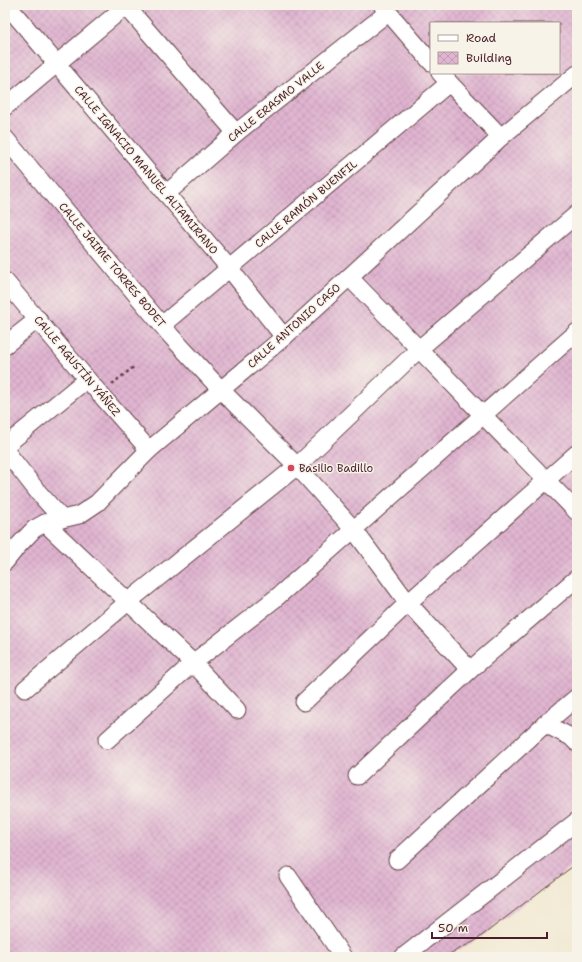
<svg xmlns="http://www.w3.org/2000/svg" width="582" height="962" font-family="'Shantell Sans',sans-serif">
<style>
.building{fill:url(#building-cross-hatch);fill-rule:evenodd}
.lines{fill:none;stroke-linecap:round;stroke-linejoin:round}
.street-casing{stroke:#633d44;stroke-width:19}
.path{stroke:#633d44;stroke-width:2.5;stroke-dasharray:3 3;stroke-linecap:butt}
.street{stroke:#fff;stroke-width:17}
.poi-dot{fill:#d1495b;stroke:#f7f3e8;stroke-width:1.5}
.labels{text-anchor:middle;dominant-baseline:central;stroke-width:3;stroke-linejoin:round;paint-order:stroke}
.street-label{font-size:11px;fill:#4a1f2b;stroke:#f7f3e8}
.poi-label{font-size:11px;fill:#4a1f2b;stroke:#f7f3e8;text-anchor:start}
</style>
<defs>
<pattern id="building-cross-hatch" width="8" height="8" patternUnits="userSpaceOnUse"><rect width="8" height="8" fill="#e0b5d1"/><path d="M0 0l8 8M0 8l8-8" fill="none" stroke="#c29bb4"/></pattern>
</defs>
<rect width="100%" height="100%" fill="#f7f3e8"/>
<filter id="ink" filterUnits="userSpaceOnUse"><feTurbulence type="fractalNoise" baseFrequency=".025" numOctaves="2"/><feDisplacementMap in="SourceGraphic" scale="8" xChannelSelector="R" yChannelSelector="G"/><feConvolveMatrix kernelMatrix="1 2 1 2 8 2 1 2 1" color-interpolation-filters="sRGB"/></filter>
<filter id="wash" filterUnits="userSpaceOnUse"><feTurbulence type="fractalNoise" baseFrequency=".012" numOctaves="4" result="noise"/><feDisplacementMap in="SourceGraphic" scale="16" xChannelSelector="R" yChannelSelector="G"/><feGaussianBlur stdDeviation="0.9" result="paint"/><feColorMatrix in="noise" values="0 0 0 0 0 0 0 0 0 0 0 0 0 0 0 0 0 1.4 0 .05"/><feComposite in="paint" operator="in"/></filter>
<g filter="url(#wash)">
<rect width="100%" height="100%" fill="#f1e8d0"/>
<g id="blocks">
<!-- building -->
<path class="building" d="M5,5h572v858l-102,78 -32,16h-438zM431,23h128v50h-128z"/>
</g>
</g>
<g filter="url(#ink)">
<use href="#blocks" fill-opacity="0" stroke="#633d44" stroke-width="1"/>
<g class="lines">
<!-- street casing -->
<g class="street-casing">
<g id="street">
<polyline points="7,5 229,268 284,337"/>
<polyline points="382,5 431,62"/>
<polyline points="126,6 236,133"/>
<polyline points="440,73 501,137"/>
<polyline points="5,107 127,5"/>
<polyline points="5,138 171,336 221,390 297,466 354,530 408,603 470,670"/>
<polyline points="166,194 236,133 387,13"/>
<polyline points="349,277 577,512"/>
<polyline points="5,281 87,379 149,450"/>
<polyline points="162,325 449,83"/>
<polyline points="5,345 38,319"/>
<polyline points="5,446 87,379"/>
<polyline points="5,450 38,492 62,519"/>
<polyline points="45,523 193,663 237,710"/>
<polyline points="5,562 17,547 34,529 45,523 79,515 97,503 149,450 284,337 501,137 577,74"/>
<polyline points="25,689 129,601 297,466 419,349 577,214"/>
<polyline points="304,702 408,603 577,453"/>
<polyline points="545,724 571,737 577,743"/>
<polyline points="107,740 193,663 276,598 577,332"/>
<polyline points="357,776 470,670 577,578"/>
<polyline points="397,860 545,724 577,697"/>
<polyline points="288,876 343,957"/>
<polyline points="403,957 577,821"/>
</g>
</g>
<!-- path -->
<polyline class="path" points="112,384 135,366"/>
<!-- street -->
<use href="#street" class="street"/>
</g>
</g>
<!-- markers -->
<circle class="poi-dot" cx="291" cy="468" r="4"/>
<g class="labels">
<!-- street labels -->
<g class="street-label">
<text transform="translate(276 102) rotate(-39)">CALLE ERASMO VALLE</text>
<text transform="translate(146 170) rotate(50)">CALLE IGNACIO MANUEL ALTAMIRANO</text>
<text transform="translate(306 204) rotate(-40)">CALLE RAMÓN BUENFIL</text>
<text transform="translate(112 265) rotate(50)">CALLE JAIME TORRES BODET</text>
<text transform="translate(294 326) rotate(-42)">CALLE ANTONIO CASO</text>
<text transform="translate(77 366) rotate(50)">CALLE AGUSTÍN YÁÑEZ</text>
</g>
<!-- poi labels -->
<g class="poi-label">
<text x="299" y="468">Basilio Badillo</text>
</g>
</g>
<!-- margin -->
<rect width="582" height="962" fill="none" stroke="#f7f3e8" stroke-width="20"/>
<!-- legend -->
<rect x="430" y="22" width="130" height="52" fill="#f7f3e8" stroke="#b29e9c"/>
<rect x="438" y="35" width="20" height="6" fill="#ffffff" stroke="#b29e9c"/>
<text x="466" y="42" font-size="12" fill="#4a1f2b">Road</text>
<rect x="438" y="52" width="20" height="12" fill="url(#building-cross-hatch)" stroke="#b29e9c"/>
<text x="466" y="62" font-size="12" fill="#4a1f2b">Building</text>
<!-- scale -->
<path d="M432 932v6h115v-6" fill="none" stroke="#4a1f2b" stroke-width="2"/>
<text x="438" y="932" font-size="12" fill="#4a1f2b" stroke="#f7f3e8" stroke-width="3" paint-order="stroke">50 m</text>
</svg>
